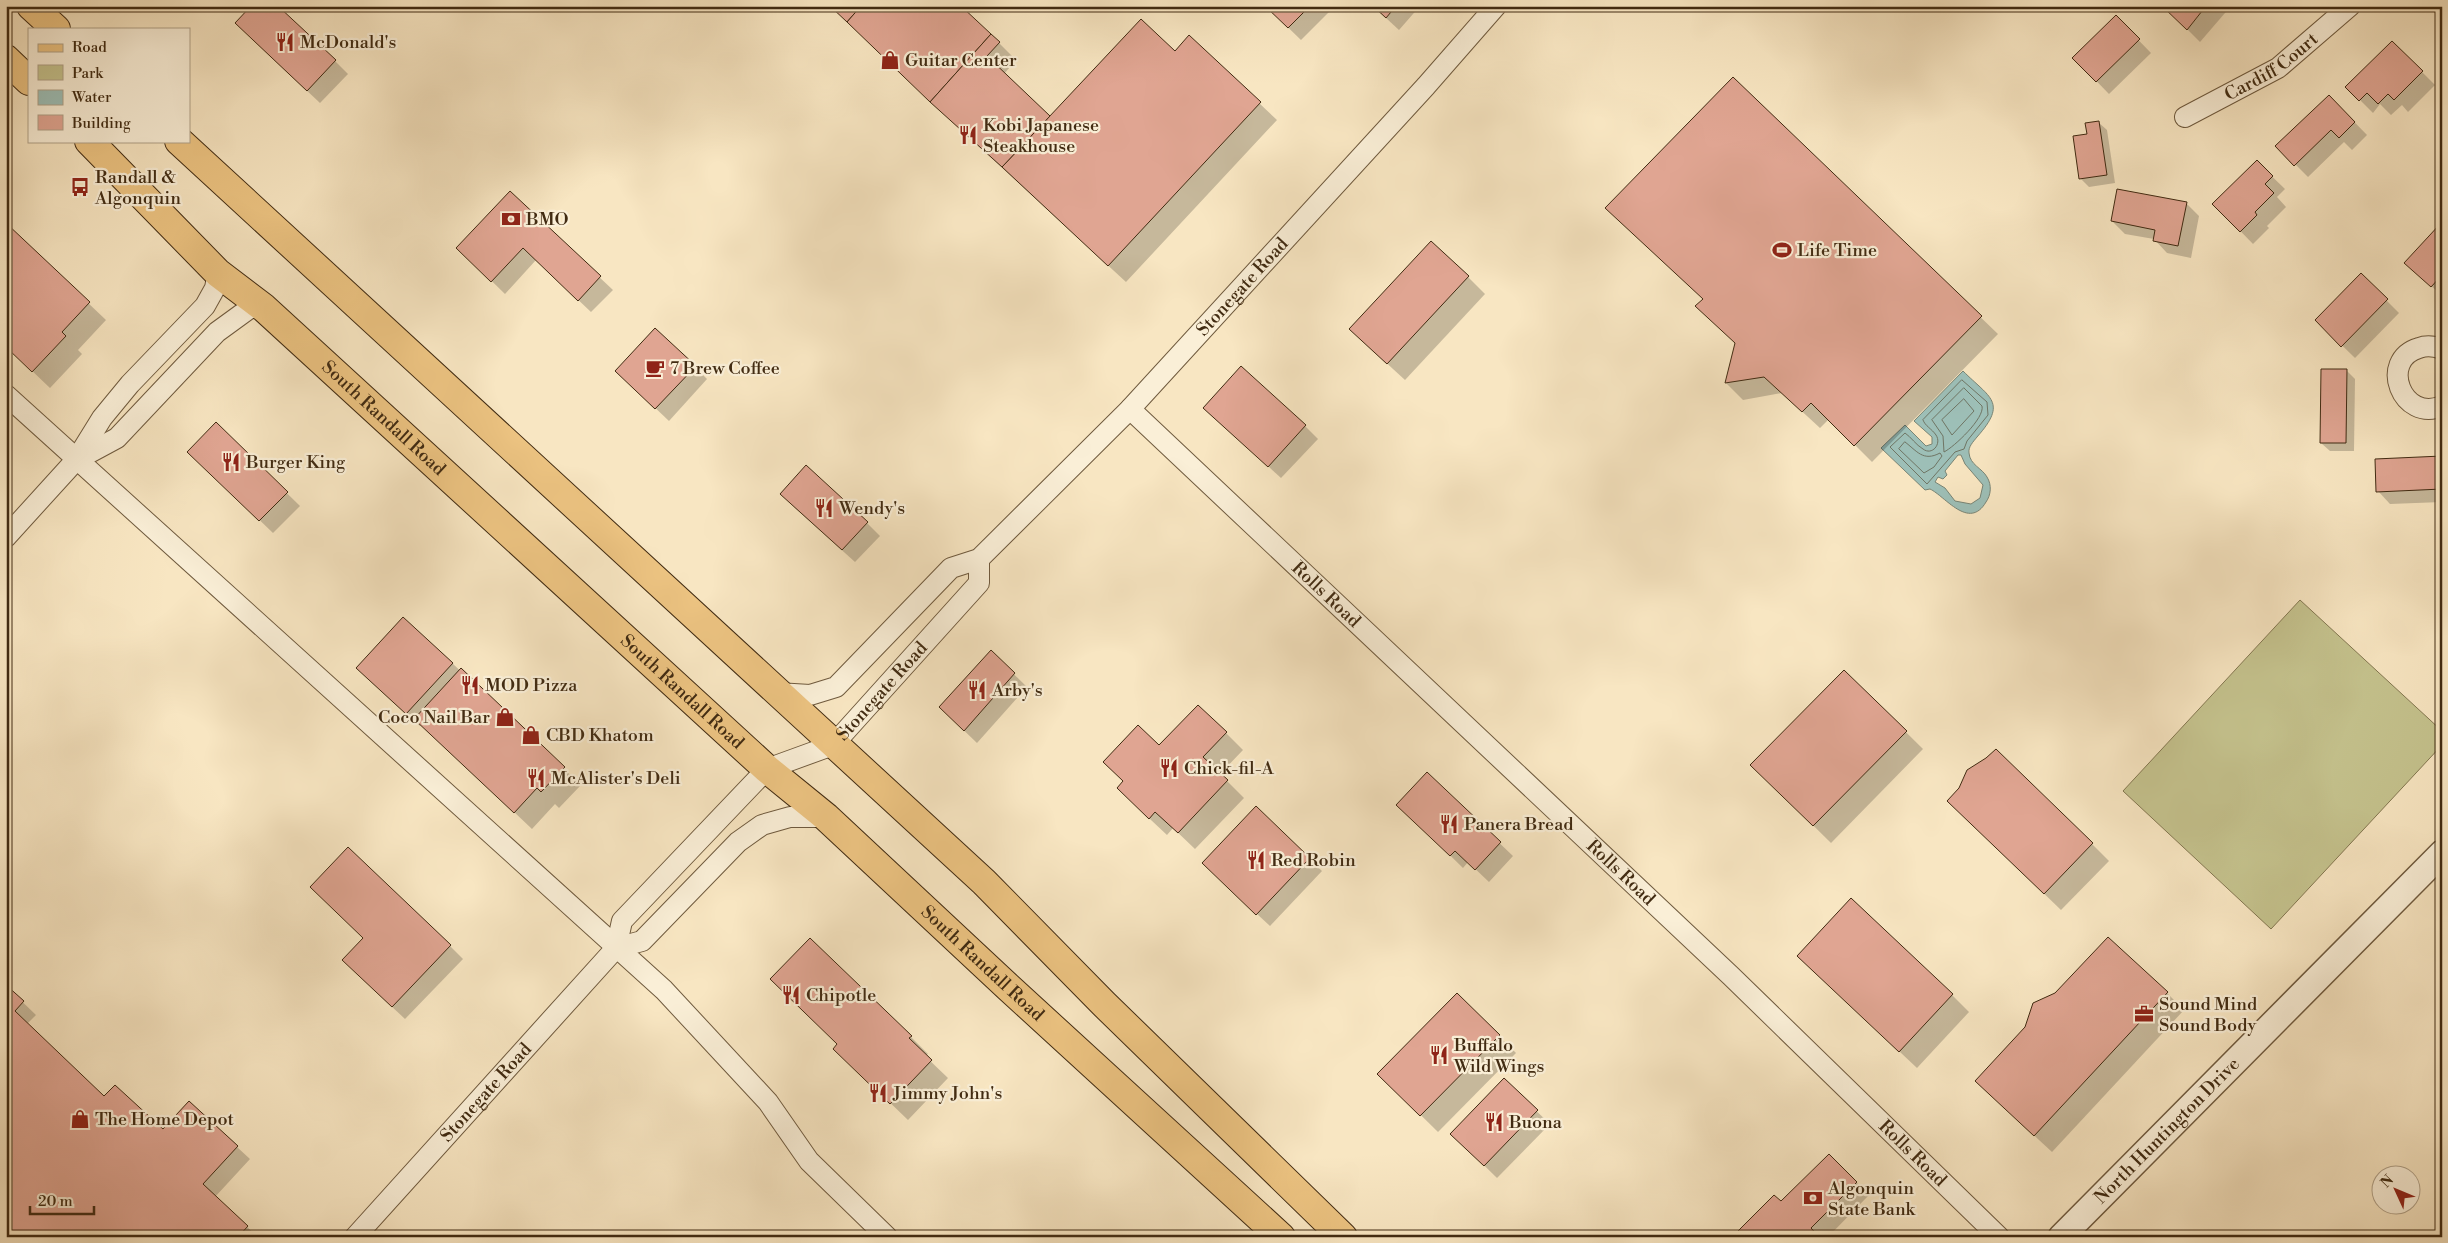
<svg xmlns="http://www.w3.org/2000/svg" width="2448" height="1243" font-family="'Libre Bodoni',serif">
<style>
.green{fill:#c5c38e;stroke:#837750}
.water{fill:#9dbfb7;stroke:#788475;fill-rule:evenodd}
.shadow{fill:#0003}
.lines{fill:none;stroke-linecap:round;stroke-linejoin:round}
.shore{stroke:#6f7564;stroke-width:1}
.building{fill:#e0a592;stroke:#412b12}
.minor-casing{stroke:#6f5a3e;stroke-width:22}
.tertiary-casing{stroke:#6f5a3e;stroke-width:28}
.primary-casing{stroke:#412b12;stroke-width:30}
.minor{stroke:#faefd7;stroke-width:20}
.tertiary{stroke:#faefd7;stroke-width:25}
.primary{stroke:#ecc381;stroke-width:28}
.labels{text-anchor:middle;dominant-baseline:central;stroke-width:4.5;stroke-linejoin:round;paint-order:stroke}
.poi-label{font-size:18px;fill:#412b12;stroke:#faefd7;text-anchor:start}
.street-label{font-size:18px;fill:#412b12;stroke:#faefd7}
</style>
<rect width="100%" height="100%" fill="#f8e6c2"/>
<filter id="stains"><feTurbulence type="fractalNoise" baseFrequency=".004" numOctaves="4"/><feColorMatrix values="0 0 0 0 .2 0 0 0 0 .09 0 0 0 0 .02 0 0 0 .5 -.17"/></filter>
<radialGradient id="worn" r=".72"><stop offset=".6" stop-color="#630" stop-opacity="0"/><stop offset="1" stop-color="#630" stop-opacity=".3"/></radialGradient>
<!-- green -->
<polygon class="green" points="2300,600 2442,731 2442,745 2271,929 2123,791"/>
<!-- water -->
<path class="water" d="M1963,371c27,27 45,31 14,66 -4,5 -9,10 -8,16 1,12 13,15 18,24 5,8 4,18 -1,25 -17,29 -41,-6 -56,-13l-5,1 -44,-42 24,-23 21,21 6,-2v-7l-18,-16zM1958,455h3l4,9 18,21 -3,13 -9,6 -16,-3 -10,-13 -10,-6 3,-5 5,2 4,-4 -2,-4z"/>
<!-- shadow -->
<g class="shadow">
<polygon points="1266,6 1335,6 1301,40"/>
<polygon points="1373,6 1420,6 1399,30"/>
<polygon points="2164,6 2231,6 2200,42"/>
<polygon points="2116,17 2151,53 2109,94 2074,58"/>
<polygon points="249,36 335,61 348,74 320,103"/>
<polygon points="1189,37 1277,120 1126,282 949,119 866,38 999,43 1016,60 1004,74 1050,117 1175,53"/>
<polygon points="2392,42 2435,85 2408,112 2402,105 2391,115 2380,104 2373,113 2347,87"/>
<polygon points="1733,79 1998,334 1872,462 1829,419 1820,428 1782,393 1743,400 1726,383 1736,343 1704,299"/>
<polygon points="2329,96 2367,135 2352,150 2344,142 2308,177 2277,146"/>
<polygon points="2098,122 2107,130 2115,183 2089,187 2081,179"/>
<polygon points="2257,162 2285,189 2277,197 2286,207 2267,226 2269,228 2253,244 2214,204"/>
<polygon points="510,193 613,290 591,312 536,260 505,294 458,248"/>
<polygon points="2186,203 2199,216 2191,258 2167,253 2154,239 2125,234 2112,221"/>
<polygon points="2441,224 2442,293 2440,294 2406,263"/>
<polygon points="6,225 106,320 78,350 82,354 50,388 6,346"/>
<polygon points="2361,275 2399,313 2355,358 2316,320"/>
<polygon points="1468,277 1485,294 1405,380 1368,346"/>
<polygon points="695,367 707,379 669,421 629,383"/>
<polygon points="2347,371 2355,379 2354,451 2330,451 2321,443"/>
<polygon points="1217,420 1305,426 1318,439 1281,478"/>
<polygon points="216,424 300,506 273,533 189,452"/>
<polygon points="2442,458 2442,502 2390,504 2378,491"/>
<polygon points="794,507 867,523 880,536 855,562"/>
<polygon points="991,652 1027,687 977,743 953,720"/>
<polygon points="452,663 581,785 559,808 555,804 532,829 421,724 420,726 370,681"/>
<polygon points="1844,671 1923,749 1831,843 1752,765"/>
<polygon points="1226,733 1243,750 1220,774 1244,798 1195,849 1173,828 1167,835 1135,805"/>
<polygon points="1427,774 1513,856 1489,882 1468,862 1463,868 1411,817"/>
<polygon points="1966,818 2092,844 2109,861 2061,910"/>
<polygon points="1309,859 1322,871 1270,926 1216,876"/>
<polygon points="365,938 450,946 463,959 405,1019 356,973"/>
<polygon points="1816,973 1952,995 1969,1012 1917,1068"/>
<polygon points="6,986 36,1015 27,1024 104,1098 163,1131 237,1147 250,1159 215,1197 258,1237 6,1237"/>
<polygon points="2167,993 2184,1010 2052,1152 1994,1098"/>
<polygon points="1457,995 1516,1053 1438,1132 1379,1074"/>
<polygon points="911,1037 928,1054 925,1056 948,1078 908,1120 852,1066"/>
<polygon points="1504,1080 1550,1124 1497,1178 1452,1134"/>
<polygon points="1829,1155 1869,1195 1828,1237 1734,1237 1781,1203"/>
</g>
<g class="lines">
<!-- shore -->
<g class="shore">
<path d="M1962,380l25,22 1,13 -21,26 -3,8 -9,3 -28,32 -37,-37 15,-14c6,4 11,12 18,16 9,7 19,-5 13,-14 -4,-6 -11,-9 -13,-15z"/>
<path d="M1964,388l18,18c3,12 -28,41 -38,46l-1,-16 -11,-16z"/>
<polygon points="1964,399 1974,411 1952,435 1942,420"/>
<path d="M1905,442c12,9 18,20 35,11l2,3 -8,11 -10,6 -25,-24z"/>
</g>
</g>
<!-- building -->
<g class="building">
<polygon points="251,6 278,6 336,60 307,91 235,23"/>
<polygon points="830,6 861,6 847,22"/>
<polygon points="861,6 961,6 991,34 930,102 847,22"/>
<polygon points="1265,6 1310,6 1288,28"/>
<polygon points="1373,6 1396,6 1386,18"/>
<polygon points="2162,6 2206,6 2187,30"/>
<polygon points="2116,15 2140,39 2096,82 2072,58"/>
<polygon points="1141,19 1175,51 1189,35 1261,102 1108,266 1002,167"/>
<polygon points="991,34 1000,42 987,56 1050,116 1002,167 930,102"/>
<polygon points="2392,41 2423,71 2394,100 2388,94 2378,104 2367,93 2359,101 2345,87"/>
<polygon points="1733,77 1982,316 1854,446 1811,403 1802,412 1764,377 1725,383 1735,343 1695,306 1703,299 1605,208"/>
<polygon points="2329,95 2355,122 2339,138 2331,130 2294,166 2275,146"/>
<polygon points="2099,121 2107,175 2079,179 2073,136 2087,134 2085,123"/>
<polygon points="2257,160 2273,176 2265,184 2274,193 2255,212 2257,215 2240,232 2212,204"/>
<polygon points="2117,189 2187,202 2178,246 2153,241 2155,230 2111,221"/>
<polygon points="510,191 601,276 578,301 523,248 491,282 456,248"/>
<polygon points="6,223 90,302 62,332 66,336 32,372 6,347"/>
<polygon points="2441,223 2442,275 2431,287 2404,263"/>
<polygon points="1431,241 1469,276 1387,364 1349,329"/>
<polygon points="2361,273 2388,299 2341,347 2315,320"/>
<polygon points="655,328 696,366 655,409 615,371"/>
<polygon points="1241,366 1306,425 1268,467 1203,408"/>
<polygon points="2321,369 2347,369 2346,443 2320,443"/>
<polygon points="216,422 288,492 259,521 187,452"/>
<polygon points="2442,456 2442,489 2376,492 2375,459"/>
<polygon points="806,465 868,522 842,550 780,494"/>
<polygon points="403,617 453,663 406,714 356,668"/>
<polygon points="991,650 1015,673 964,731 939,707"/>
<polygon points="461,668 565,767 541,792 537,788 514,813 414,719"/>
<polygon points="1844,670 1907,731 1813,826 1750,765"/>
<polygon points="1198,705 1227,732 1203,757 1228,780 1178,833 1155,812 1149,819 1117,788 1123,781 1103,762 1138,725 1159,745"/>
<polygon points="1996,749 2093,843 2044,894 1947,801 1959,788 1967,770 1986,758"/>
<polygon points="1427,772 1501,842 1475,870 1455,851 1450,856 1396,805"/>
<polygon points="1256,806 1310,858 1256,915 1202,863"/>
<polygon points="348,847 451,945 392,1007 342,960 363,938 310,887"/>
<polygon points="1851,898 1953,994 1899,1052 1797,956"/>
<polygon points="2108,937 2168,992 2034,1136 1975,1081 2025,1027 2033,1003 2055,993"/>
<polygon points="810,938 912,1036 909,1038 932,1060 890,1104 833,1049 837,1044 770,979"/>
<polygon points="6,985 24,1001 15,1011 104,1096 115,1085 163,1129 189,1101 238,1146 203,1184 248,1226 238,1237 6,1237"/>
<polygon points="1457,993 1500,1035 1420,1116 1377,1074"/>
<polygon points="1504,1078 1538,1110 1484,1166 1450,1134"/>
<polygon points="1829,1154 1857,1182 1811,1228 1819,1237 1732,1237 1774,1195 1781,1201"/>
</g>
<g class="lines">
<!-- minor casing -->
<g class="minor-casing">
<g id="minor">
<path id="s1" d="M2185,117l93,-49 72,-62"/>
<path d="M2442,349c-8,-3 -15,-4 -23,-1 -41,12 -17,75 23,58"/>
<polyline points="6,395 664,990 768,1102 809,1161 887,1237"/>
<path id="s2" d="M1130,409l601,567 268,261"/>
<polyline points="78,459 117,438 217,332 250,308 264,308"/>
<polyline points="6,537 76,460 102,418 130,384 205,306 215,288 218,273"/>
<path id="s3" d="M777,693l33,2 26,-8 115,-119 28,-9 151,-150 296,-323 70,-80"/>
<polyline points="616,948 642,941 738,842 762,825 790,817 826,817"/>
<path id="s4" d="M355,1237l261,-289 6,-27 145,-152 66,-24 146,-162v-24"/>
</g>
</g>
<!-- tertiary casing -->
<g class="tertiary-casing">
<g id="tertiary">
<path id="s5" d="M2061,1237l381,-384"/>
</g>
</g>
<!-- primary casing -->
<g class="primary-casing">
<g id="primary">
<polyline points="31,6 56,29"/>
<polyline points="6,59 29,81"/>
<path id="s6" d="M89,141l129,132 46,35 503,461 59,48 182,170 273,250"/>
<polyline points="179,141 984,882 1104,1004 1343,1237"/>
</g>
</g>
<!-- minor -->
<use href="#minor" class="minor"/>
<!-- tertiary -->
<use href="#tertiary" class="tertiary"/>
<!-- primary -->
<use href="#primary" class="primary"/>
</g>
<!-- icons -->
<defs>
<g id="restaurant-bare" transform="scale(1.5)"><path d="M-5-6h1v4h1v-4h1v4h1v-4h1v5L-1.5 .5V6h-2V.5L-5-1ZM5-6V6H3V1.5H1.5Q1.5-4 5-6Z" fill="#8f2418" stroke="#faefd7" stroke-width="2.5" paint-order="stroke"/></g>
<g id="shop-bare" transform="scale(1.5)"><path d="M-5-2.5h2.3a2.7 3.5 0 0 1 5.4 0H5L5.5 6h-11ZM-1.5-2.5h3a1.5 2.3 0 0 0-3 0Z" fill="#8f2418" stroke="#faefd7" stroke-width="2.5" paint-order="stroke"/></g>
<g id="bus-bare" transform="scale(1.5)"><path d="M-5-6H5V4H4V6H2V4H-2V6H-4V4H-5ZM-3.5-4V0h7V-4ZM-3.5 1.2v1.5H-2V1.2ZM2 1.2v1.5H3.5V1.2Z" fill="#8f2418" stroke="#faefd7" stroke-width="2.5" paint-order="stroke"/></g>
<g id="bank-bare" transform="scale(1.5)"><path d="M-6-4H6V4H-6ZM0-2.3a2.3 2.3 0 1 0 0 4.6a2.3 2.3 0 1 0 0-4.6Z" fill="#8f2418" stroke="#faefd7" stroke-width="2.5" paint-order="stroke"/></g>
<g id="stadium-bare" transform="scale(1.5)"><path d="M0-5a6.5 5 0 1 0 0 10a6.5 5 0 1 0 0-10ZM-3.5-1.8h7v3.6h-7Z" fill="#8f2418" stroke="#faefd7" stroke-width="2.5" paint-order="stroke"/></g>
<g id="cafe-bare" transform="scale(1.5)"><path d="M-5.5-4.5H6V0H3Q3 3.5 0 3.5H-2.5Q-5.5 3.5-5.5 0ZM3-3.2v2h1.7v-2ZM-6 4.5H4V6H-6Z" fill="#8f2418" stroke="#faefd7" stroke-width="2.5" paint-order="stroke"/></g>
<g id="office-bare" transform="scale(1.5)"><path d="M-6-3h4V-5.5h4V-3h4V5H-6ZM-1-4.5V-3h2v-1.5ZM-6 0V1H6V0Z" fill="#8f2418" stroke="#faefd7" stroke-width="2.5" paint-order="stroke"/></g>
</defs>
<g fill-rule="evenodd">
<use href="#restaurant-bare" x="285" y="42"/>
<use href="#shop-bare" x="890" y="60"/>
<use href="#restaurant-bare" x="968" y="135"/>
<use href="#bus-bare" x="80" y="187"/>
<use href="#bank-bare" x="511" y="219"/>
<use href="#stadium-bare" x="1782" y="250"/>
<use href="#cafe-bare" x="655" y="368"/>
<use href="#restaurant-bare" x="231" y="462"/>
<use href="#restaurant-bare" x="824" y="508"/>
<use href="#restaurant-bare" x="470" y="685"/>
<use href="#restaurant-bare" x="977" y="690"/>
<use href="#shop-bare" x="505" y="717"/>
<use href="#shop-bare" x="531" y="735"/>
<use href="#restaurant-bare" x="1169" y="768"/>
<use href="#restaurant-bare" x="536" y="778"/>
<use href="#restaurant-bare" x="1449" y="824"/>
<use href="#restaurant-bare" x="1256" y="860"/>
<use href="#restaurant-bare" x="791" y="995"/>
<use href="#office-bare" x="2144" y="1014"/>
<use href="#restaurant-bare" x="1439" y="1055"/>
<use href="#restaurant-bare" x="878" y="1093"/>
<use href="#shop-bare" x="80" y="1119"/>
<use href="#restaurant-bare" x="1494" y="1122"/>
<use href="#bank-bare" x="1813" y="1198"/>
</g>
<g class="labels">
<!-- poi labels -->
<g class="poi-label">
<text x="300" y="42">McDonald's</text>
<text x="905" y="60">Guitar Center</text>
<text x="983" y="125">Kobi Japanese<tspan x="983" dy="21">Steakhouse</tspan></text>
<text x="95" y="177">Randall &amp;<tspan x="95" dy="21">Algonquin</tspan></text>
<text x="526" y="219">BMO</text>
<text x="1797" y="250">Life Time</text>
<text x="670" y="368">7 Brew Coffee</text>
<text x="246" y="462">Burger King</text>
<text x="839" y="508">Wendy's</text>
<text x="485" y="685">MOD Pizza</text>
<text x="992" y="690">Arby's</text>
<text x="490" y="717" text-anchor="end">Coco Nail Bar</text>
<text x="546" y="735">CBD Khatom</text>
<text x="1184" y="768">Chick-fil-A</text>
<text x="551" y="778">McAlister's Deli</text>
<text x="1464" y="824">Panera Bread</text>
<text x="1271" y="860">Red Robin</text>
<text x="806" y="995">Chipotle</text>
<text x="2159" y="1004">Sound Mind<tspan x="2159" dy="21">Sound Body</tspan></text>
<text x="1454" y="1045">Buffalo<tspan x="1454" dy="21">Wild Wings</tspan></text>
<text x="893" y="1093">Jimmy John's</text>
<text x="95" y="1119">The Home Depot</text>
<text x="1509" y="1122">Buona</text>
<text x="1828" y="1188">Algonquin<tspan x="1828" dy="21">State Bank</tspan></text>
</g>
<!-- street labels -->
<g class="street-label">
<text stroke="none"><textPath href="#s1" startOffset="100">Cardiff Court</textPath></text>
<text stroke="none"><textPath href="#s3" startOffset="634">Stonegate Road</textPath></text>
<text stroke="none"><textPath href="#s6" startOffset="405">South Randall Road</textPath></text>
<text stroke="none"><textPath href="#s2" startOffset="270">Rolls Road</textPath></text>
<text stroke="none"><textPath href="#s6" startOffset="810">South Randall Road</textPath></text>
<text stroke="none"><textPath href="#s4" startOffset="770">Stonegate Road</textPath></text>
<text stroke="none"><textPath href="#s2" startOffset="675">Rolls Road</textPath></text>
<text stroke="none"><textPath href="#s6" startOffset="1215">South Randall Road</textPath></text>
<text stroke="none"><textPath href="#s4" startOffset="195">Stonegate Road</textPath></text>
<text stroke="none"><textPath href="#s5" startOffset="150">North Huntington Drive</textPath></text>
<text stroke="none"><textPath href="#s2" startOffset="1080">Rolls Road</textPath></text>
</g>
</g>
<!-- margin -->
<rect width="2448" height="1243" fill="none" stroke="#f8e6c2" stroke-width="25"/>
<rect x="8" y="8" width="2433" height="1228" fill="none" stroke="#412b12" stroke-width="2.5"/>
<rect x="12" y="12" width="2423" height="1218" fill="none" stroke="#412b12"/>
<!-- legend -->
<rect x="28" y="28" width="162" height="115" fill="#faefd7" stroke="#b0a188"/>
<rect x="38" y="44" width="25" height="8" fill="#ecc381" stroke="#b0a188"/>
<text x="72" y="52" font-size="15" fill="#412b12">Road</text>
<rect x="38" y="65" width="25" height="15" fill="#c5c38e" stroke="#b0a188"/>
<text x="72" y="78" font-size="15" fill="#412b12">Park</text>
<rect x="38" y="90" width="25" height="15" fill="#9dbfb7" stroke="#b0a188"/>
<text x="72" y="102" font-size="15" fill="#412b12">Water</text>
<rect x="38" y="115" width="25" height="15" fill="#e0a592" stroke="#b0a188"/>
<text x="72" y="128" font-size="15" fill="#412b12">Building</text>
<!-- north arrow -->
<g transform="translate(2396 1190) rotate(314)"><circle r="24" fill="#faefd7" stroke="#b0a188"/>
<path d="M0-4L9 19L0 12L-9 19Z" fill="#8f2418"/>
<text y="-8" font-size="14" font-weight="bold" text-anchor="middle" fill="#412b12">N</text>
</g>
<!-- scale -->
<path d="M30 1206v8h64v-8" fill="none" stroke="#412b12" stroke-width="2.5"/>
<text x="38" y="1206" font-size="15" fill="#412b12" stroke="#faefd7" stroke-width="4" paint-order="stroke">20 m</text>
<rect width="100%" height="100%" filter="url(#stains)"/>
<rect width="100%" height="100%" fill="url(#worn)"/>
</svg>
